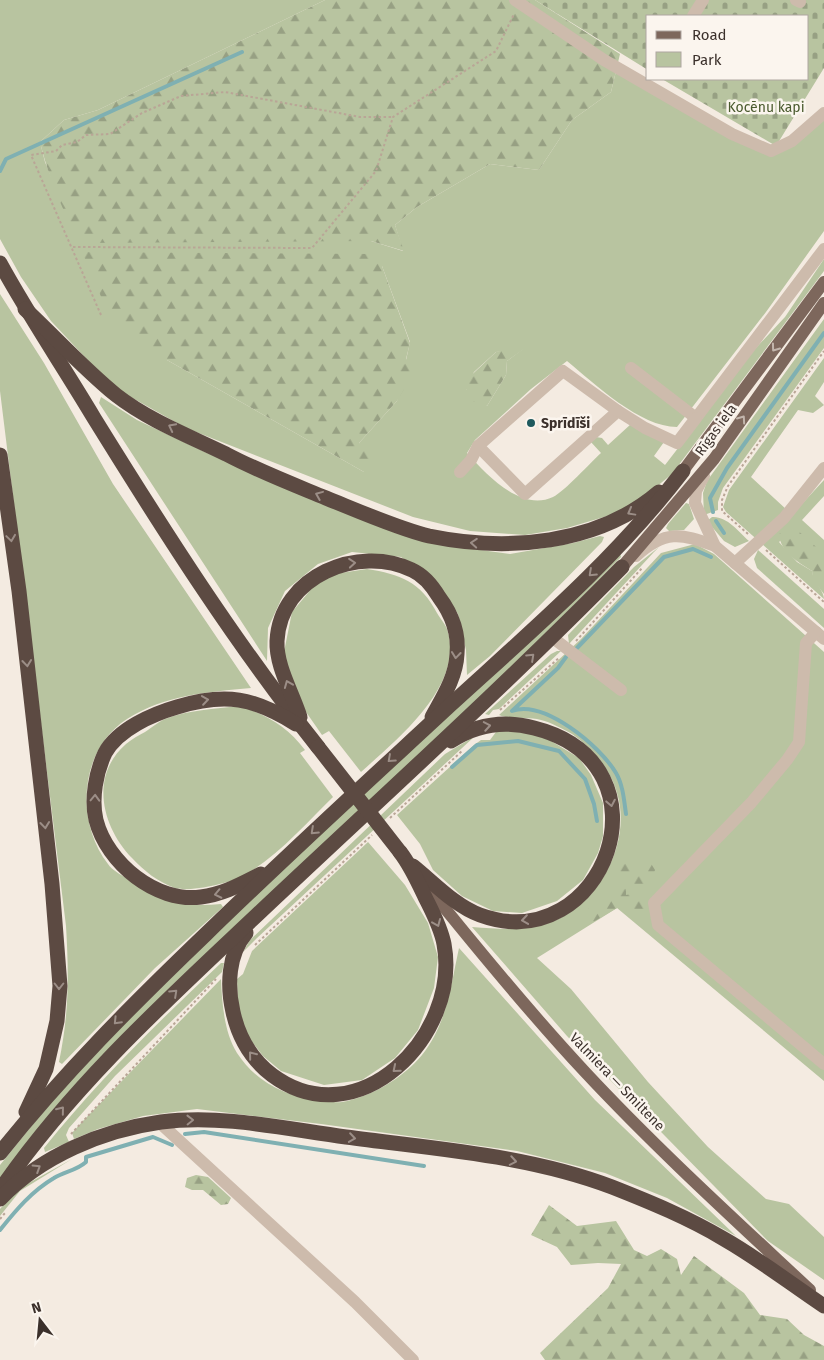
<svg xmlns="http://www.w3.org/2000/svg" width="824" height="1360" font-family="'Fira Sans',sans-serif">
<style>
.green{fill:#b8c4a0;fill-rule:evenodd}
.forest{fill:url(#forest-firs)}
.cemetery{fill:url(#cemetery-stones)}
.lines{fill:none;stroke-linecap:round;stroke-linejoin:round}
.stream{stroke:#7fb0b2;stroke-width:4}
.path{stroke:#b9a596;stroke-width:2;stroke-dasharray:2.5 2.5;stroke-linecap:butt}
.minor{stroke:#cdbbac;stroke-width:12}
.major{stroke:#7d675c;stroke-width:12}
.highway{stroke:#5c4a42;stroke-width:15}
.highway-bridge{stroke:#5c4a42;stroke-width:15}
.oneway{stroke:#c2b5ac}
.oneway2{stroke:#9c8e87}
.poi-dot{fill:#1f5a5e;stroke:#fbf5ee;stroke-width:2}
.labels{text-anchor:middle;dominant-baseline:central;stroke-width:5;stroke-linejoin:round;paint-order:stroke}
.park-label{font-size:14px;fill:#4a5a2e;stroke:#fbf5ee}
.poi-label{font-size:14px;font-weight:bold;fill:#3b302b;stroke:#fbf5ee;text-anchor:start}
.street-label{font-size:14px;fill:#3b302b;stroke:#fbf5ee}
</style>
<defs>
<pattern id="forest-firs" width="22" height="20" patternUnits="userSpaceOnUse" patternTransform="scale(1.25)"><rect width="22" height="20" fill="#b8c4a0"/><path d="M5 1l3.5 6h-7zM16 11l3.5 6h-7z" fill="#97a083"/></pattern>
<pattern id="cemetery-stones" width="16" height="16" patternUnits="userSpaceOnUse" patternTransform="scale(1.25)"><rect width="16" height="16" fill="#b8c4a0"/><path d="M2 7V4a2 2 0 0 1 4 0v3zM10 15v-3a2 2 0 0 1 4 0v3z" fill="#97a083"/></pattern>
</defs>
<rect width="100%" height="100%" fill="#f4ebe1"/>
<!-- green -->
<g class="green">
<path d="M0,0h325l-227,110 -34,10 -24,22 5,20 12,29 314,50 32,10 -8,-26 22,-18 73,-43 49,6 33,-50 39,-28 5,-21 155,82 53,-33v111l-58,81 -89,115c-37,0 -82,-43 -110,-66l-36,28 -56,51 -8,13c20,22 54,59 86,44 12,-6 37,-34 48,-44l-11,-12 6,-4 6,1 6,7 23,-21 33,18 -10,14 11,9 88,-114 32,-34 39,-58v12l-152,203 -27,22 -31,18 -47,14 -42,7 -55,-4 -57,-14 -227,-89 -73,-41 -62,-66 -30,-44 -21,-38zM382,266l28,76 -13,59 -38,42 5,29 -197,-112zM523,349l-16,12 -1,14 -19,31 -21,-17 8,-17 22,-20z"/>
<path d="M0,294l44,69 69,121 138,204c-44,4 -86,7 -124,31 -48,31 -52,102 -19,145 4,6 12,10 18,14 30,23 57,30 95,26l2,3 -68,61 -93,96 -3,-2c10,-49 10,-85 7,-136l-66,-535z"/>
<polygon points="824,319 824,348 723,488 718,502 718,510 704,515 703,493 707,481"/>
<path d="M824,358v24l-9,14 9,9 -11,8 -15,-3 -47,67 36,33 14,-5 23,-25v16l-22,24 22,20v15l-31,-26 -14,13 18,20 15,9c1,11 12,19 12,28l-98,-87 -3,-5 6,-17z"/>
<polygon points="101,397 137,420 207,453 437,544 510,554 573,543 600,536 604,537 602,542 490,656 467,675 466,650 458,614 438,583 401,557 352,552 318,564 285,591 268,628 267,661 99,403"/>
<polygon points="686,503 689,504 694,519 684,530 669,531 666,528 668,524"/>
<path d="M712,517c15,-1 26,14 37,24l-14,6 -11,-6 -17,-20z"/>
<path d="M695,544l19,10 110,98v429l-207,-173 -80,50 34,31 77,93 60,65 58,52 23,5 35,33v43l-56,-39 -201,-205 -95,-109c32,2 62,6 92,-11 40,-22 67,-78 53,-123 -6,-23 -26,-46 -45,-59 -9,-5 -22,-12 -31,-14 -14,-4 -29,0 -42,-5l82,-76 80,-86z"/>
<polygon points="659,547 654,552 569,644 568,635 634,567"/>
<polygon points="758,550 824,609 824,628 757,568 754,559"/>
<polygon points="620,553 621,557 520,660 348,821 0,1181 0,1165 77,1070 227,921"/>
<path d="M367,569c33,5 54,13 70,44 3,5 8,11 10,16 19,56 -51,111 -86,143l-32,-41 -7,4 -25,-36 -14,-42 9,-45 21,-25 21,-13z"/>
<polygon points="557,651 561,651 499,709 493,710 489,715 485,714 551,654"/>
<path d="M239,706c27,8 49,21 66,44l-5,3 33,44c-29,28 -64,70 -102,84 -13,4 -43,11 -56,7 -17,-6 -31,-17 -43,-30 -30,-31 -43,-82 -6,-114 6,-5 13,-9 19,-12 6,-4 13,-10 20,-13 23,-9 50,-10 74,-13z"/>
<polygon points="506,728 538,733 579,758 591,775 603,803 603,836 598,853 583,880 557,901 522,913 493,911 462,896 433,870 420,844 397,815 474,745 481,740 490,740 496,732"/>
<polygon points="475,736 257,938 243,952 250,940 445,754"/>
<polygon points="368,842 405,885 428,923 438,957 434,988 418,1030 395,1058 362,1080 324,1085 281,1071 263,1056 246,1034 238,1005 237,979 243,974 252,951"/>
<path d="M459,948l136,152 141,136 -69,-38 -62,-25 -88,-22 -196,-27 -124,-15 -54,7 -45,13 -24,10 -2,-6 10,-11 139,-143c1,24 3,53 16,74 19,29 48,43 82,47 7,1 16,3 23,2 29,-5 61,-24 80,-47 25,-31 29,-71 37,-107z"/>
<path d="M221,963h3l-2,9 -107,104 -46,52 -3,7 3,7 -24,10 -1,-4c54,-67 114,-126 177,-185z"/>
<polygon points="72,1159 20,1191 0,1216 0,1209 18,1189"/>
</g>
<!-- forest -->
<g class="forest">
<path d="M325,0h210l85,54 -9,38 -39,28 -33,50 -49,-6 -73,43 -22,18 9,26 -33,-10 -290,2c-17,-27 -34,-71 -41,-101l24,-22 34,-10z"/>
<polygon points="82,252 375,254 382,266 410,343 406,359 416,369 397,401 359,443 376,463 364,472 167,360 133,334 108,313"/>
<polygon points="516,347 524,349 507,361 506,375 487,406 472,401 463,383 496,352"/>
<path d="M795,528l29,26v40l-11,-14 -1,-9c-14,-9 -32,-19 -33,-37z"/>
<polygon points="621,862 632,864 650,862 655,870 649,887 626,885 626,895 641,892 647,899 648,911 642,915 624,904 593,922 586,912 593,902 605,905 606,890 617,887 615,874"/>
<polygon points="196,1175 208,1177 231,1198 228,1204 221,1205 203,1190 192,1190 185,1187 187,1178"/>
<polygon points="549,1205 577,1226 616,1221 634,1250 647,1256 661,1249 677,1259 681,1275 694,1256 744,1293 760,1315 787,1319 804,1335 824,1346 824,1360 545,1360 540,1353 608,1288 621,1264 598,1263 571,1265 557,1247 531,1235"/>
</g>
<!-- cemetery -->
<polygon class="cemetery" points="535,0 824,0 824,68 776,146 662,79 808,79 808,16 648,16 648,70"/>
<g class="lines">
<!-- stream -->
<g class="stream">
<polyline points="0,171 6,159 242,52"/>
<polyline points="713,512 710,498 727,468 824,333"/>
<polyline points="716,521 724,533"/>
<polyline points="577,648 664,557 693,549 711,557"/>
<path d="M566,657l-8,11 -46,43c32,-12 88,35 104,62 7,12 8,27 10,41"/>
<polyline points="452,767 477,745 518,741 559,751 585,779 594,804 597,821"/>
<polyline points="185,1134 204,1132 424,1166"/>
<path d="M0,1230c16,-20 32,-39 54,-52 11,-7 22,-7 32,-16v-5l67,-20 19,8"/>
</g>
<!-- path -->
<g class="path">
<polyline points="73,247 312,248 376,171 393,117 496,51 514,14"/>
<polyline points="101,315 31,155 56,151 62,145 77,142 86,135 110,134 142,113 181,96 225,92 360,117 393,117"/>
<polyline points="748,534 722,511 722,500 728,486 824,351"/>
<polyline points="766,550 824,602"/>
<polyline points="576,641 643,567"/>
<polyline points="500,710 560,657"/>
<polyline points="390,818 463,750"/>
<polyline points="255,945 372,835"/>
<polyline points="71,1134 216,979"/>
<polyline points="0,1219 5,1213"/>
</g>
<!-- minor -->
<g class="minor">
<polyline points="515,0 604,60 732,134 771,151 792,141 824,113"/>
<polyline points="796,0 800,2"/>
<polyline points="693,16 703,0"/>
<polyline points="631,368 696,418 824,249"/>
<polyline points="478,446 525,494 618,411 645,428 677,443 696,418"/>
<polyline points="460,472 471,460 478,446 563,371 618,411"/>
<polyline points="704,476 696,491 695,503 715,546 824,639"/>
<path d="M636,556c29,-26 44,-23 79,-10"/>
<polyline points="735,563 784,518 824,468"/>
<polyline points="816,632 806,643 799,742 787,760 751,803 654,903 658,925 824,1064"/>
<polyline points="553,638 621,690"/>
<polyline points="160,1123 355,1302 413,1360"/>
</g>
<!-- major -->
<g class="major">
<polyline points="683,471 824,282"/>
<polyline points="622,567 714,459 824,303"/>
<path d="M422,880c53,66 106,131 164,193 71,76 148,146 224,217"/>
</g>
<!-- highway -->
<g class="highway">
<path d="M0,263c29,53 63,103 94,155 70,113 141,225 224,329"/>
<path d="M25,309c30,28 59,60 91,86 32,25 73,41 110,59 32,17 66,30 100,44 30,12 73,31 103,38 78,16 168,9 230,-44"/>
<polyline points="0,455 19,591 52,884 60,986 57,1021 46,1069 26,1112"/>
<path d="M300,717c-8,-25 -24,-51 -23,-76 3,-65 82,-97 135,-71 11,5 21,17 27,27 12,16 20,36 18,57 -1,23 -14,43 -25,63"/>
<path d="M413,866c20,16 42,40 67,49 124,45 197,-151 54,-187 -30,-8 -57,-4 -83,13"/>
<path d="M261,874c-20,10 -37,20 -60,23 -45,6 -94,-34 -105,-77 -5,-21 0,-48 9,-67 13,-24 48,-39 72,-46 49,-15 77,-9 119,17"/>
<path d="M246,933c-18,21 -19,53 -13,79 6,27 18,47 39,63 86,64 189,-40 172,-131 -3,-16 -11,-31 -18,-45 -8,-17 -15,-33 -26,-47"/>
<path d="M0,1153c63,-79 133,-149 206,-219 79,-77 160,-151 241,-226 82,-75 168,-148 236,-237"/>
<path d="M3,1186c72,-103 164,-186 255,-272 122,-115 246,-227 364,-347"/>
<path d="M0,1199c41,-43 103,-69 161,-77 61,-8 125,7 185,15 89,12 182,18 266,50 38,15 77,31 112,52 35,20 67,45 100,67"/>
</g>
<!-- highway-bridge -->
<polyline class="highway-bridge" points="318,747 400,852"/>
</g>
<!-- one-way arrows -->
<defs><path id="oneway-chevron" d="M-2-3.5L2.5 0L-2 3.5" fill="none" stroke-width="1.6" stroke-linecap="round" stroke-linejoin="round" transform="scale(1.25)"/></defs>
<g class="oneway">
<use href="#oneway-chevron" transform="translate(775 348) rotate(126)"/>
<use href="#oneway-chevron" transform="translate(742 419) rotate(-55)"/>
</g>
<g class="oneway2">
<use href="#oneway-chevron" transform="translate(172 427) rotate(-153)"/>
<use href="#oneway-chevron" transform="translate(319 495) rotate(-158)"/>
<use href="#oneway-chevron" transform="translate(631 512) rotate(151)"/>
<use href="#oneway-chevron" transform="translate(11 538) rotate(82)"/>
<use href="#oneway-chevron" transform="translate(474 543) rotate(-176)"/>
<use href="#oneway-chevron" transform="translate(352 563) rotate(-5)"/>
<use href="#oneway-chevron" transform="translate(592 573) rotate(137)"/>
<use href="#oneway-chevron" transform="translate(456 655) rotate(96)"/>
<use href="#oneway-chevron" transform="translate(531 657) rotate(-43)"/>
<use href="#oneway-chevron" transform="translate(27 663) rotate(84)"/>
<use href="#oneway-chevron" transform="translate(288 684) rotate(-112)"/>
<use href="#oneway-chevron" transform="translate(205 700) rotate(-8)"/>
<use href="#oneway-chevron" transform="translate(487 726) rotate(-10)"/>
<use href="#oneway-chevron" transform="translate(391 759) rotate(138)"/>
<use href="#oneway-chevron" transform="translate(95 798) rotate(-88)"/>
<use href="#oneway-chevron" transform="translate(611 803) rotate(79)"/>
<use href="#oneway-chevron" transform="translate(45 825) rotate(84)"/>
<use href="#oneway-chevron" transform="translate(314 831) rotate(137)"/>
<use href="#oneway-chevron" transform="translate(218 894) rotate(168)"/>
<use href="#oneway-chevron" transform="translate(525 920) rotate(172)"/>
<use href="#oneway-chevron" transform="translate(437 923) rotate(67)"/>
<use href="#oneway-chevron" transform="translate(59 986) rotate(90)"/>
<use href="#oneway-chevron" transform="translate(174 993) rotate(-43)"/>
<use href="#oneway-chevron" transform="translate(117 1021) rotate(134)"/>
<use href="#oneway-chevron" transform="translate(252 1055) rotate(-129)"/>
<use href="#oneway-chevron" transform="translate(396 1069) rotate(140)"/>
<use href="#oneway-chevron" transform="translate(61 1110) rotate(-51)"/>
<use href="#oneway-chevron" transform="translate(190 1120) rotate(-1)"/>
<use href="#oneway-chevron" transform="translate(352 1138) rotate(8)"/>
<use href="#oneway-chevron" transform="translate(513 1161) rotate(10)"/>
<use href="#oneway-chevron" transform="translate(37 1168) rotate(-32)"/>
</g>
<!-- markers -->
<circle class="poi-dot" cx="531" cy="423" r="5"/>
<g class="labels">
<!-- park labels -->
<g class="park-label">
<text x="766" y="107">Kocēnu kapi</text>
</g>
<!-- poi labels -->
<g class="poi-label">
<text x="541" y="423">Sprīdīši</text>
</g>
<!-- street labels -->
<g class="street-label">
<text transform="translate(716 430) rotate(-54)">Rīgas iela</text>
<text transform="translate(617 1082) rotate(46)">Valmiera — Smiltene</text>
</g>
</g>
<!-- legend -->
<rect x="646" y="15" width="162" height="65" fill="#fbf5ee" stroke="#aea6a0"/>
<rect x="656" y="31" width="25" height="8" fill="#7d675c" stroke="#aea6a0"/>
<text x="692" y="40" font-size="15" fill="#3b302b">Road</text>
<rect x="656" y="52" width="25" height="15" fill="#b8c4a0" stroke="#aea6a0"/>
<text x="692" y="65" font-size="15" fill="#3b302b">Park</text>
<!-- north arrow -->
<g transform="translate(40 1320) rotate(344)" stroke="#fbf5ee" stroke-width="4" paint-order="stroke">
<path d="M0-4L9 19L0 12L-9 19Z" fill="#3b302b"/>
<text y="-8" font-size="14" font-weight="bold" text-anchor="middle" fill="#3b302b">N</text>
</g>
</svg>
